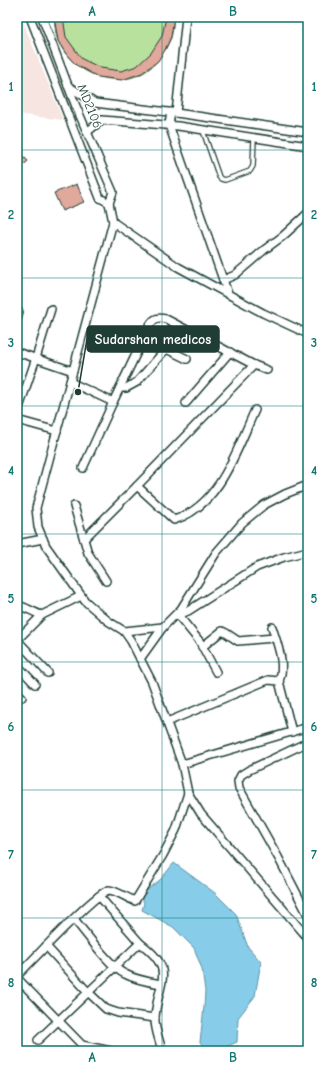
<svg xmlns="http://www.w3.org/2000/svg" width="325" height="1068" font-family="'Comic Neue',sans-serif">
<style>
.built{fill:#f6e5e1}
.green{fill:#b9e19e;stroke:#6c8f69}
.water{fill:#87cce9;stroke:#5d93a1}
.building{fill:#e1a89c;stroke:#1f3d34}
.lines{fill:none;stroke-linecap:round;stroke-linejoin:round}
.service-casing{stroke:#1f3d34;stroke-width:6}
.minor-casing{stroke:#1f3d34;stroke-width:10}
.service{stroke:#fff;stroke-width:3.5}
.minor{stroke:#fff;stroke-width:7}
.grid{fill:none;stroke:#0f766e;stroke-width:1;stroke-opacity:0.55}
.labels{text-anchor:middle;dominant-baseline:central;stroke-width:3;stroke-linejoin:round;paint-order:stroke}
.street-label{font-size:13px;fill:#1f3d34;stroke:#fff}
.leader{fill:none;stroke:#1f3d34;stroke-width:1.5}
.callout-dot{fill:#1f3d34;stroke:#fff;stroke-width:1.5}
.callout{fill:#1f3d34;stroke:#1f3d34;stroke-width:1.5}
.callout-label{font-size:14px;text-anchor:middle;font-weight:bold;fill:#fff}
.neatline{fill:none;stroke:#0f766e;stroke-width:1.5}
.grid-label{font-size:13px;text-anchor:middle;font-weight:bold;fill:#0f766e}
</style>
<rect width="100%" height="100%" fill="#fff"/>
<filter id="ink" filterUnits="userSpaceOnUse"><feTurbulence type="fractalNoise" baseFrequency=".025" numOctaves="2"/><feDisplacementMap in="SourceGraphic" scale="8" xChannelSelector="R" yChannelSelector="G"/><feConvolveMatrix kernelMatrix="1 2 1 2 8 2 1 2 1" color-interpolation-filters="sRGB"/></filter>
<g filter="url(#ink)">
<!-- built -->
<polygon class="built" points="17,17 21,17 63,120 17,114"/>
<!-- green -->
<path class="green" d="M54,17h120c-1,7 -1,15 -3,21 -6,14 -15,28 -28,35 -31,17 -71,-1 -85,-32 -3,-7 -3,-16 -4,-24z"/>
<!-- water -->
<polygon class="water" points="174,863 215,893 236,914 248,947 261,962 255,996 238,1018 237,1042 217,1051 207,1051 200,1042 204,1007 205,991 202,969 194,948 173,927 142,910 144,903 141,895 161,879"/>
<!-- building -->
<g class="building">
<polygon points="54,17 63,17 66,37 82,59 101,68 121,71 137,66 151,53 162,36 166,17 174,17 171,37 165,50 158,61 142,73 122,80 98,77 76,65 66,54 58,41"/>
<polygon points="17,150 28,161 17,171"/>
<polygon points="77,184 84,202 62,211 54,193"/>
</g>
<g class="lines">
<!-- service casing -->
<g class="service-casing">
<polyline id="service" points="203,131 219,177 221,179 225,180 250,171 253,166 254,138"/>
</g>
<!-- minor casing -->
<g class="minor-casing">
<g id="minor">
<polyline points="30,17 100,198 109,203 113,222 36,508 38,527 46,546 85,601 108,621 124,631 131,641 152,682 182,764 188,793 201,814 308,938"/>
<polyline points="42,17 75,104 113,192 109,203"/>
<polyline points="68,86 95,103 176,113 308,132"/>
<polyline points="171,112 169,125 228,294"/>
<polyline points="176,113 186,17"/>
<polyline points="87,132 102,120 178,126 308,146"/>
<polyline points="113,222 178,267 263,313 308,334"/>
<polyline points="223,280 235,275 264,250 283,236 308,213"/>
<polyline points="17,320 19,312"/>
<polyline points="144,338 187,359"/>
<polyline points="17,352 73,371"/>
<path d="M70,382l43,20 37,-77c4,-7 8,-8 16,-6l88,46 13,5"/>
<polyline points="120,388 126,388 137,382 166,349"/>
<polyline points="186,403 230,352"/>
<polyline points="17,414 36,358 51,309"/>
<polyline points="17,420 57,431"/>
<polyline points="83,468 113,402"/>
<polyline points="137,486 254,365"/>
<polyline points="74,506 88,553 106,581"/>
<path d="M84,539l53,-53 37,34c46,-14 63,-71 81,-110"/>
<polyline points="17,544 43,539"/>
<path d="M17,605c9,2 17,8 25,10l39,-19"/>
<polyline points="178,615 200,642 216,672"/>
<polyline points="176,616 188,611 257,567 284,557 308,551"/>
<path d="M272,627c5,16 14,38 7,54l13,51"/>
<polyline points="124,631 163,627"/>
<polyline points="17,640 48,673"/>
<polyline points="17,640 42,615"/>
<polyline points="202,647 222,631 226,633 238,641 275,638"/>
<polyline points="140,659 163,627 181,609 216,553 242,523 264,505 285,494 308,485"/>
<polyline points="17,665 35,684"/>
<polyline points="17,692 22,697"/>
<polyline points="167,722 268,680 279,681"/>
<polyline points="305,728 308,737"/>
<polyline points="308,742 249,770 241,775 238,781 239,788 278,857 308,915"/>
<polyline points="182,764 308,727"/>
<path d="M74,919c11,13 37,49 51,55 11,6 24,8 36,10"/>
<path d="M140,943c37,27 18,38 15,74 -1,11 5,24 7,34"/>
<polyline points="46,946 88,992 106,1009 118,1013 155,1018"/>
<path d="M17,976c14,-14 79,-84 92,-86 6,0 20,9 26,11l28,-46 13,-25 12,-37"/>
<polyline points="17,978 82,1045 111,1051"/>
<polyline points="38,1040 140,943 99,896"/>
</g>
</g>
<!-- service -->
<use href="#service" class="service"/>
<!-- minor -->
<use href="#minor" class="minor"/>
</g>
</g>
<!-- grid -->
<path class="grid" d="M162,17v1034M17,150h291M17,278h291M17,406h291M17,534h291M17,662h291M17,790h291M17,918h291"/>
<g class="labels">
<!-- street labels -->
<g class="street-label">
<text transform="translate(90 106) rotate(68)">MD2106</text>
</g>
</g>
<!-- callouts -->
<path class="leader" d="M78 392L87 339"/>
<circle class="callout-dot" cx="78" cy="392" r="4"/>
<rect class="callout" x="87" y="326" width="132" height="26" rx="4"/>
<g class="callout-label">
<text x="153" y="344">Sudarshan medicos</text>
</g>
<!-- margin -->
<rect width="325" height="1068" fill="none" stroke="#fff" stroke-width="44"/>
<rect x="22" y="22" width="281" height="1024" class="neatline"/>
<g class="grid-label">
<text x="92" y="16">A</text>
<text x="233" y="16">B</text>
<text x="11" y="91">1</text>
<text x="314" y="91">1</text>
<text x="11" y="219">2</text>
<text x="314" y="219">2</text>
<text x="11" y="347">3</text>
<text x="314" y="347">3</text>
<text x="11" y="475">4</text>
<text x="314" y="475">4</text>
<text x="11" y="603">5</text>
<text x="314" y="603">5</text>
<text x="11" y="731">6</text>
<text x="314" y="731">6</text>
<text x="11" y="859">7</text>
<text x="314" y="859">7</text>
<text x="11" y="987">8</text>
<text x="314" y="987">8</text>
<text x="92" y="1062">A</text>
<text x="233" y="1062">B</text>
</g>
</svg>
